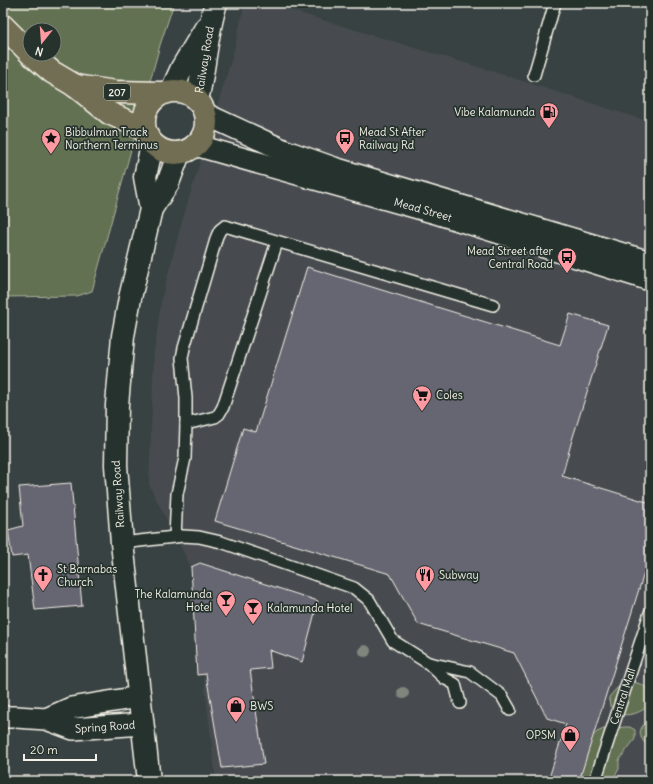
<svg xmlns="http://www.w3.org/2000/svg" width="653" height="784" font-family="Delius,sans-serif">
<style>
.built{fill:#464c50}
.green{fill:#637152;stroke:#acb19d;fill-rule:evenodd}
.building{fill:#666572;stroke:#f4f1e8}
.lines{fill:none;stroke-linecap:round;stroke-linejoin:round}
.lane-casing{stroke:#f4f1e8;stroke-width:14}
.street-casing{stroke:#f4f1e8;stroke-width:24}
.secondary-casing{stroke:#f4f1e8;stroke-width:25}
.primary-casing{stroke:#f4f1e8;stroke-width:25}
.lane{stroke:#26332d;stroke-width:11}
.street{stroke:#26332d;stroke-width:21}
.secondary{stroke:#26332d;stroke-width:22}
.primary{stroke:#726e52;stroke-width:22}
.tree{fill:#80867c}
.labels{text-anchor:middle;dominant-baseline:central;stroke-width:3.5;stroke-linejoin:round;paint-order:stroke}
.shield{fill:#26332d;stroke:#b6b8b0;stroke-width:1}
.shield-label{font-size:10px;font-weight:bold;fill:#f4f1e8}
.street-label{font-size:11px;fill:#f4f1e8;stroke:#26332d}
.poi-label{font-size:11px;fill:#f4f1e8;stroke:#26332d;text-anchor:start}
</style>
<rect width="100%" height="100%" fill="#394242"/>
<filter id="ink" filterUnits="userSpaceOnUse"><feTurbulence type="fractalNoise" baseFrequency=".025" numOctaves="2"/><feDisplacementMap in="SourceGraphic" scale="8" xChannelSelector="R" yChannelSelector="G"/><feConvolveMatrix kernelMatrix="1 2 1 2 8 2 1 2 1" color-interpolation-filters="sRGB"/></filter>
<g filter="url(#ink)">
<!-- built -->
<polygon class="built" points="245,3 266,3 488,70 650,122 650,781 216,781 191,567 149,485 154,352 162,297 183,218 232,58"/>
<!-- green -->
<g class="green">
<path d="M3,3h171l-14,42 -68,246 -15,5 -74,1zM30,30h24v24h-24z"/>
<path d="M634,682l9,3 7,8 -2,13c-13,12 -40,14 -39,-9l8,-9z"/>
<path d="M650,720v27c-7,-4 -13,-13 -8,-20 1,-3 6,-5 8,-7z"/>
<polygon points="625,727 630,727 635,730 635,739 619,760 619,769 612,781 604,781 601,779 599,781 579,781 591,737 597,732 604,729"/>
</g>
<!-- building -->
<g class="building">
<polygon points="307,267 560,345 570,314 608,325 572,440 562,476 650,503 650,554 579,781 548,781 566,724 547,718 514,653 418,624 390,574 215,521 243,428 256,432"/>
<polygon points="71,483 82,606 35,610 28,555 12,557 8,530 23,526 19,487"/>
<polygon points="200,563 318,601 302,662 269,650 271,668 250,670 264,764 222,768 206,674 197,675 191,567"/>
</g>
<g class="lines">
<!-- lane casing -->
<g class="lane-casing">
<g id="lane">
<polyline points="534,75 555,3"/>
<polyline points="186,424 186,398 182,358 184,348 217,236 220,230 225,226 493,305"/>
<polyline points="175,537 177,494 185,458 186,424 215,417 219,414 223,407 277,242"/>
<polyline points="122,543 183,536 199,537 221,542 354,588 369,600 393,641 428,663 444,678 455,684 460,703"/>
<polyline points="429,663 470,672 502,696 510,710"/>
<path id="s1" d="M595,781l55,-168"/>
</g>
</g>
<!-- street casing -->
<g class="street-casing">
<g id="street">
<polyline points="205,114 283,150 334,168 650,262"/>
<path id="s2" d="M195,145l244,69 211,66"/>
<path id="s3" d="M3,717h13l30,2 27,10 69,-5"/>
<polyline points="46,719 71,708 139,697"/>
</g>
</g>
<!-- secondary casing -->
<g class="secondary-casing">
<g id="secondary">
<polyline points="172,90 182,68 206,28"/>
<path id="s4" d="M197,100c8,-32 9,-66 19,-97"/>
<polyline points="151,209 145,177 152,145"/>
<polyline points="149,781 122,543 116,465 117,405 123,336 130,298 151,209 168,183 179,153"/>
</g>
</g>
<!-- primary casing -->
<g class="primary-casing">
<g id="primary">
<polyline points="3,26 30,53"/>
<polyline points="31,54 52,72 74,85 109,113 144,129"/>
<polyline points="75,86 116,92 161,93"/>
<circle cx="175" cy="122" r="31"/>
</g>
</g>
<!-- lane -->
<use href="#lane" class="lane"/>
<!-- street -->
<use href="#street" class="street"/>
<!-- secondary -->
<use href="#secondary" class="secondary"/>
<!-- primary -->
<use href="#primary" class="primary"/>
</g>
<!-- trees -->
<g class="tree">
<circle cx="365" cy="651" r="6"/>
<circle cx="403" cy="693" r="6"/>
</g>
</g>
<!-- icons -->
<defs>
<g id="fuel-pin" transform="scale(1)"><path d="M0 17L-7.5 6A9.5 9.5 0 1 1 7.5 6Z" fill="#ff9aa2" stroke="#26332d"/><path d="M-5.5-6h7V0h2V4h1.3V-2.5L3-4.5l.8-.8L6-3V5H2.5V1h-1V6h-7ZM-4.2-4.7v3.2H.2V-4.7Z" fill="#111"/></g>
<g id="sight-pin" transform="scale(1)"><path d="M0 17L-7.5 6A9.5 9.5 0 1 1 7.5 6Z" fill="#ff9aa2" stroke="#26332d"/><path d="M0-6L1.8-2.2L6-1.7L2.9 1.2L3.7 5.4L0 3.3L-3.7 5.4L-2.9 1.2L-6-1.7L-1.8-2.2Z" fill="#111"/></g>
<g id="bus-pin" transform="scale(1)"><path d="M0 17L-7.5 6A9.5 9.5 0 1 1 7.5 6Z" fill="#ff9aa2" stroke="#26332d"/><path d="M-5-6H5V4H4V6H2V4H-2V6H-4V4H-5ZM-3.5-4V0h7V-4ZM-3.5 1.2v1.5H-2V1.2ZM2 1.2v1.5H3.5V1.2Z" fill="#111"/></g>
<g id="supermarket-pin" transform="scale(1)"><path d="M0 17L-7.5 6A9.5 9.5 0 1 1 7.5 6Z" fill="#ff9aa2" stroke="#26332d"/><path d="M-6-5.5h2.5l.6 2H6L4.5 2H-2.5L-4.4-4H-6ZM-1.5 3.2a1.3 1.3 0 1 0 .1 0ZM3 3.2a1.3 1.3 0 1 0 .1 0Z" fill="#111"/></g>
<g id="church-pin" transform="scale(1)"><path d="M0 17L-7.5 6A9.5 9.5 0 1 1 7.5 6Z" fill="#ff9aa2" stroke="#26332d"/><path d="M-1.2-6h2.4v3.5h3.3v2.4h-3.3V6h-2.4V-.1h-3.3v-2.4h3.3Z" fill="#111"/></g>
<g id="restaurant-pin" transform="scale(1)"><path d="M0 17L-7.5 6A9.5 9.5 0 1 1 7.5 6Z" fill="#ff9aa2" stroke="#26332d"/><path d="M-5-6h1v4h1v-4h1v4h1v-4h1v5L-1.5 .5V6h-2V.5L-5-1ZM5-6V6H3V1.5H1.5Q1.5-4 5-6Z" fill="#111"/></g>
<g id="bar-pin" transform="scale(1)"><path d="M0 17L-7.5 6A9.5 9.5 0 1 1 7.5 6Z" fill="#ff9aa2" stroke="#26332d"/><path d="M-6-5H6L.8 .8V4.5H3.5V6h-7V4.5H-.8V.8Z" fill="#111"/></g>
<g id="shop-pin" transform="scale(1)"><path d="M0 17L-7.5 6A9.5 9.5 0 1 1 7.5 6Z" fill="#ff9aa2" stroke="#26332d"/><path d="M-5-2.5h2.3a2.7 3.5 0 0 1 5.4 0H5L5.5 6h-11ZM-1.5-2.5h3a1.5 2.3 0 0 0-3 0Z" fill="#111"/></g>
</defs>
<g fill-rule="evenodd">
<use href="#fuel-pin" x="549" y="112"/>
<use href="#sight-pin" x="51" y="138"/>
<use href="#bus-pin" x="345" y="138"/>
<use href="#bus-pin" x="567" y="257"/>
<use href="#supermarket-pin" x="422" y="395"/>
<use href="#church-pin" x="43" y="575"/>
<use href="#restaurant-pin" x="425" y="575"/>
<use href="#bar-pin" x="226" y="600"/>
<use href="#bar-pin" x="253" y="608"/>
<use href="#shop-pin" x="236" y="706"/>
<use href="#shop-pin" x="570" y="735"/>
</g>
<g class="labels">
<!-- shield labels -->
<rect class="shield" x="104" y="84" width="26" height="16" rx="3"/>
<g class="shield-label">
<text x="117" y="92">207</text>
</g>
<!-- street labels -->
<g class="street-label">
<text stroke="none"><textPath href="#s4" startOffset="41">Railway Road</textPath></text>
<text stroke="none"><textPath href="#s2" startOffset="237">Mead Street</textPath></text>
<text transform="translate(118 494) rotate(-94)">Railway Road</text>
<text stroke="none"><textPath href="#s1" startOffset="89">Central Mall</textPath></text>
<text stroke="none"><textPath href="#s3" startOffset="104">Spring Road</textPath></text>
</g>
<!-- poi labels -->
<g class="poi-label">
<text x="535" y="112" text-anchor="end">Vibe Kalamunda</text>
<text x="65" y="132">Bibbulmun Track<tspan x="65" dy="13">Northern Terminus</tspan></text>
<text x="359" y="132">Mead St After<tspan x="359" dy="13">Railway Rd</tspan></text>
<text x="553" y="251" text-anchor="end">Mead Street after<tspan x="553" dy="13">Central Road</tspan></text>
<text x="436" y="395">Coles</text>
<text x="57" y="569">St Barnabas<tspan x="57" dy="13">Church</tspan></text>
<text x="439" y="575">Subway</text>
<text x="212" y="594" text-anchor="end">The Kalamunda<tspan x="212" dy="13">Hotel</tspan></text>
<text x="267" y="608">Kalamunda Hotel</text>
<text x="250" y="706">BWS</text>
<text x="556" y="735" text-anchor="end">OPSM</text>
</g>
</g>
<!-- margin -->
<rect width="653" height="784" fill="none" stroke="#26332d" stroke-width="16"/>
<rect x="8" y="8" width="637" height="768" fill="none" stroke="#f4f1e8" stroke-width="1.5" filter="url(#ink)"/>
<!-- north arrow -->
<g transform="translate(42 42) rotate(197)"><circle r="19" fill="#26332d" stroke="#787f78"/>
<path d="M0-3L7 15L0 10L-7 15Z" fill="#ff9aa2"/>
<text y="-6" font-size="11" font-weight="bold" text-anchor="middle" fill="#f4f1e8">N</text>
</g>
<!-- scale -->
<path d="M24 754v6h72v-6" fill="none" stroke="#f4f1e8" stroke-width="2"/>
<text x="30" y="754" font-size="12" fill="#f4f1e8" stroke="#26332d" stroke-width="3" paint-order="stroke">20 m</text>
</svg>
